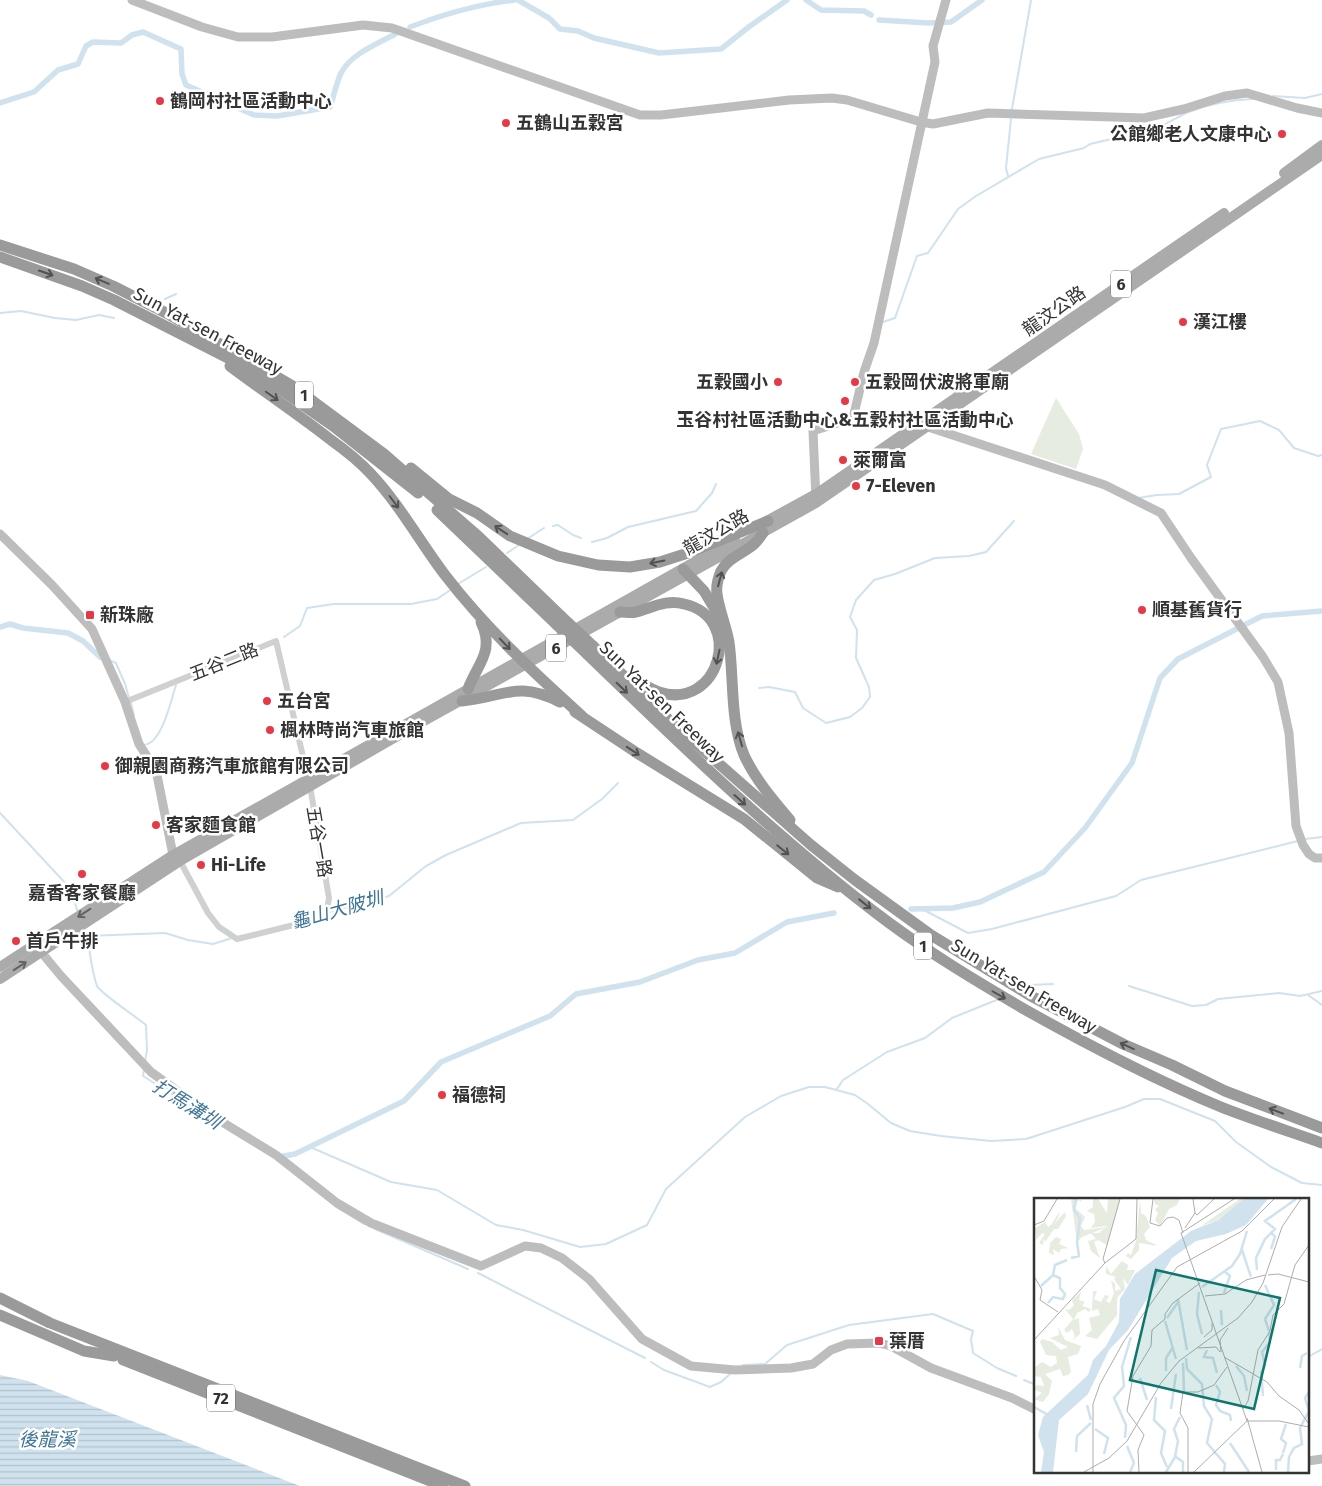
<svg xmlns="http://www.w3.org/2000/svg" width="1322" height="1486" font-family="'Fira Sans','Noto Sans TC',sans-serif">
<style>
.green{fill:#e6ecdf}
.water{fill:url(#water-rules)}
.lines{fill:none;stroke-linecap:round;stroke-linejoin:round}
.stream{stroke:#cfe2ee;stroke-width:2}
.canal{stroke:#cfe2ee;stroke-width:5.5}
.street{stroke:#d0d0d0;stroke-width:6}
.secondary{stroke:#bdbdbd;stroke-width:9}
.primary{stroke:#ababab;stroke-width:10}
.highway{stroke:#9a9a9a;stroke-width:11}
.highway-bridge{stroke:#9a9a9a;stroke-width:11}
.oneway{stroke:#525252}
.oneway2{stroke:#636363}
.poi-dot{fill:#e63946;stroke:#fff;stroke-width:2}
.labels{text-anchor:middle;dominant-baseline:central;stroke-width:5;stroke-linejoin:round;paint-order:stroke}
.shield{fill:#fff;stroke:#707070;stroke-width:1}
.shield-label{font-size:16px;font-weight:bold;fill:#333}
.poi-label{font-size:18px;font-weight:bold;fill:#333;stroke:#fff;text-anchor:start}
.street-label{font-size:18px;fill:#333;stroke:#fff}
.water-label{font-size:19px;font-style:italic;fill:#3f7597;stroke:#fff}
.inset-river{fill:none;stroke:#cfe2ee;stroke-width:2.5}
.inset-road{fill:none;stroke:#adadad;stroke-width:1}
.view{fill:#0f766e;fill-opacity:0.15;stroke:#0f766e;stroke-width:2.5}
.inset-edge{fill:none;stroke:#333;stroke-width:2.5}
</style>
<defs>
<pattern id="water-rules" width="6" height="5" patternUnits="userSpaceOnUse" patternTransform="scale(1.25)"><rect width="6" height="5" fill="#cfe2ee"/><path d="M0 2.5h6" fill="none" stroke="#b2c2cd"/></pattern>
</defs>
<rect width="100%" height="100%" fill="#fff"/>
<!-- green -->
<polygon class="green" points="1056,398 1079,434 1083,449 1076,469 1031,454"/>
<!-- water -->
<polygon class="water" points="0,1375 28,1381 300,1486 0,1486"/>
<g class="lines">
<!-- stream -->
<g class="stream">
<polyline points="1273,96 1305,98 1322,94"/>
<polyline points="1012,109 1031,0"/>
<path d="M1150,130c14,-4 24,-11 36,-17 21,-9 45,-13 67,-14"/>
<polyline points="1008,176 1006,168 1011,119"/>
<polyline points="165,299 176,294"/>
<polyline points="0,313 21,311 55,318 76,320 99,315 114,318"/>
<polyline points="883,322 895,318 917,256 928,253 958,209 976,196 1039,159 1084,148 1090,144 1142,132"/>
<polyline points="1138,498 1157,495 1179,494 1211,477 1207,465 1221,429 1260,421 1279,430 1294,448 1318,456 1322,455"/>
<polyline points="553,526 558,525 573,535 581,538"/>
<polyline points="527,539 544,528"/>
<polyline points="592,542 607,538 628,527 696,511 712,493 716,484"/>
<polyline points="507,553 519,545"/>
<polyline points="458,584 486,567"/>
<polyline points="284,637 300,626 307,608 334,604 411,604 437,599 452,589"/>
<polyline points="111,661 116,663 125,684 129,698"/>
<polyline points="759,688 769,687 795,692 803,708 826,723 850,717 862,708 870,697 869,687 856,658 857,630 850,617 856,600 874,580 895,574 935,558 969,556 986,552 1014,521"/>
<polyline points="131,703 134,715"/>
<path d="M143,745c19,0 28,-45 33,-60"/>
<polyline points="0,813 69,887 78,912"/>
<polyline points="1305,839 1322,837"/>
<polyline points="922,909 968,933 992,929 1116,896 1141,880 1298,841"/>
<polyline points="329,912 389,896 426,866 446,855 521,823 573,820 602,799 618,783"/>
<polyline points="297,921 324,914"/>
<path d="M84,928c7,19 6,39 13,58 3,7 41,32 49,39l1,25 -2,12"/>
<polyline points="87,936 165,933 188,940 213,944 232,938"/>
<polyline points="1129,986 1192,1006 1206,1005 1218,999 1279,993 1300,996 1322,991"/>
<polyline points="1026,987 1031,985 1053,984"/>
<polyline points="1308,995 1322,1005"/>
<polyline points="144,1069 143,1076 190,1106"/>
<polyline points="837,1089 843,1080 887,1052 925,1038 952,1018 999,999"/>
<polyline points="310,1147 391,1182 437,1190 496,1225 523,1230 580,1247 606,1244 647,1225 666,1189 745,1117 781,1096 809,1087 825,1087 855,1095 868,1104 891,1123 910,1131 941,1136 991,1141 1026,1139 1125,1107 1144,1099 1160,1099 1215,1121 1236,1142 1271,1167 1302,1183 1322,1185"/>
<polyline points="338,1208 364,1224"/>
<polyline points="375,1229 468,1269"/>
<polyline points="478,1273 645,1358"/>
<polyline points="1308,1357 1322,1349"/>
<polyline points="651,1362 664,1370 710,1387 721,1382 730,1374"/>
<polyline points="743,1365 765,1364 787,1345 849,1325 933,1314 973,1331 971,1339 973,1353 997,1368 1016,1376"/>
<polyline points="1024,1380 1036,1385"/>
</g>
<!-- canal -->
<g class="canal">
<polyline points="518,0 549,18 560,29 578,31 594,38 659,53 721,49 750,26 787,0"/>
<polyline points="806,0 821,10 864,11 871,15"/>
<polyline points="879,20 928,23 951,22 982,0"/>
<path d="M410,27c34,-13 69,-23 105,-27"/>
<path d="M0,103l34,-11 24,-22 20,-6 8,-18 7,-4 28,1 11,-8 11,-3 38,17 1,25 4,11 68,30 23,1 53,-9c4,-11 6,-23 11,-34 11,-20 35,-28 54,-39"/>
<polyline points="0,627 10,624 23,628 68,633 83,641 100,657"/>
<polyline points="911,909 953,908 980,902 1044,872 1085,828 1132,763 1160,678 1178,659 1262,616 1322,611"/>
<polyline points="278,1157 295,1154 404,1101 441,1062 550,1016 576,994 640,982 698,960 735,953 787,922 834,913"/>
</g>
<!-- street -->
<g class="street">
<polyline points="125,702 276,641 308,778"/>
<polyline points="180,861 208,913 219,927 237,939 326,917 329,898 310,786"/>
</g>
<!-- secondary -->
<g class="secondary">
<polyline points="132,0 202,27 238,37 272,37 363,25 392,28 640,115 661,115 789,100 832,98 847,100 921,122 933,124 988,113 1144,118 1184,109 1225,96 1247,93 1297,108 1322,113"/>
<polyline points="922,425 1105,485 1161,513 1191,558 1263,657 1278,682 1289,733 1296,826 1303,845 1309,854 1315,858 1322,858"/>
<polyline points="816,500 813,431 853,418 864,372 874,343 935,62 933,46 946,0"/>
<polyline points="0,534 52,585 92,629 125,702 139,744 153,766 157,775 173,855"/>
<polyline points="37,947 61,976 151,1072 209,1114 276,1155 337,1203 371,1223 481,1266 525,1246 541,1248 562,1258 589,1279 642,1339 691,1366 735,1370 791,1368 813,1364 831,1350 847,1344 879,1343 891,1346 931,1368 1012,1398 1036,1410"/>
<polyline points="1308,1461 1322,1459"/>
</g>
<!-- primary -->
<g class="primary">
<polyline points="1284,173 1322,145"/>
<polyline points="761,524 816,494 1224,213"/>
<polyline points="0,967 173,855 735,539"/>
<polyline points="0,979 180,861 415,726 816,503 1322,155"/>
</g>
<!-- highway -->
<g class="highway">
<polyline points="0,245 74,269 113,286 168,314 291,385 384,454 479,537 562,617"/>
<polyline points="0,257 82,286 114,300 230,359 283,391 333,426 418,493"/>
<path d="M230,366c33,25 68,48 101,74 14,10 28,21 40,34 29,31 49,68 74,101 40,52 88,97 137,141"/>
<polyline points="411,468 449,499 477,513 510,536 558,556 598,565 630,567 660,562 691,552 768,521"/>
<polyline points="437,510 556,624"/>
<path d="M763,533c-3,4 -6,9 -10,12 -11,9 -25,13 -32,26 -3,7 -5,15 -4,23 2,16 9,31 12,48 5,36 1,79 15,113 11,24 29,45 46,65"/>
<polyline points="683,569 704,591 719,616"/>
<path d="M620,612c5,0 11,1 16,0 16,-4 30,-13 48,-8 62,14 35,108 -25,88 -10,-3 -18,-9 -26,-16"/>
<polyline points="593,646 667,718 811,845 855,880 931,935 1031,996 1123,1044 1172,1065 1225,1091 1322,1128"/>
<path d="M587,654c97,94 193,187 301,268 43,32 90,60 136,87 64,36 129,70 197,98 33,13 67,24 101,36"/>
<path d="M468,689c10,-26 27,-38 13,-67"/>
<path d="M462,701c42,-4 55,-21 98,1"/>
<polyline points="575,712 637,753 744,819 817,878 838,887"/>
<polyline points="0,1298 50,1323 465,1486"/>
<polyline points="0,1315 84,1351 114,1356"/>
<polyline points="123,1360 443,1486"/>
</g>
<!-- highway-bridge -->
<g class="highway-bridge">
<polyline points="562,617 593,646"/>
<polyline points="556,624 587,654"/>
</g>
</g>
<!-- one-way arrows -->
<defs><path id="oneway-shaft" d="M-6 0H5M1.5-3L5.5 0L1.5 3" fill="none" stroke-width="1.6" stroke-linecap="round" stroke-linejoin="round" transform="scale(1.25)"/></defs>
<g class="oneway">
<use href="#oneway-shaft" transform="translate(46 273) rotate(19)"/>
<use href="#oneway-shaft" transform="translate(102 281) rotate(-157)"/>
<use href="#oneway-shaft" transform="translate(272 396) rotate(35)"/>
<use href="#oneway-shaft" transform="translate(394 502) rotate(53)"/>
<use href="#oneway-shaft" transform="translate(501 530) rotate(-147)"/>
<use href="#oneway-shaft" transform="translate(657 562) rotate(168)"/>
<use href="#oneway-shaft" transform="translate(720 579) rotate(-75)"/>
<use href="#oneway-shaft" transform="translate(505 644) rotate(46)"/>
<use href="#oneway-shaft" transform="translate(718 657) rotate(102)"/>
<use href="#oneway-shaft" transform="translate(622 688) rotate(44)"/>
<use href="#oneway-shaft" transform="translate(740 739) rotate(-106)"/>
<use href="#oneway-shaft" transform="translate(633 751) rotate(33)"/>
<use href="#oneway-shaft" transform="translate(740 800) rotate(42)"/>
<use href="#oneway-shaft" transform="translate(783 850) rotate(39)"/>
<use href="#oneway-shaft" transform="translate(865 904) rotate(38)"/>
<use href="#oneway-shaft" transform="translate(999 995) rotate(30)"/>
<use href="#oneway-shaft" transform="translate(1127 1046) rotate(-156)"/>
<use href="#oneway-shaft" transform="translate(1276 1111) rotate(-159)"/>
</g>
<g class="oneway2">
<use href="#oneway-shaft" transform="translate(84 913) rotate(147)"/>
<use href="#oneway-shaft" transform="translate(20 966) rotate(-33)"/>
</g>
<!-- markers -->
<g class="poi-dot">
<circle cx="160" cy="101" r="5"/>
<circle cx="506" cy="123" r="5"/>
<circle cx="1282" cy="134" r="5"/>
<circle cx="1183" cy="322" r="5"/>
<circle cx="778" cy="382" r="5"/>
<circle cx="855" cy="382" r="5"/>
<circle cx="845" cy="401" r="5"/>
<circle cx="843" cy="460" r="5"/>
<circle cx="856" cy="486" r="5"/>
<circle cx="1142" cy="610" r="5"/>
<rect x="85" y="610" width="10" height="10" rx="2.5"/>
<circle cx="267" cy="701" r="5"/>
<circle cx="270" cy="730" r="5"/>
<circle cx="105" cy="766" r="5"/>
<circle cx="156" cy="825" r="5"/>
<circle cx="201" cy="865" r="5"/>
<circle cx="82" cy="874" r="5"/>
<circle cx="16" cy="941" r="5"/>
<circle cx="442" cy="1095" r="5"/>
<rect x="874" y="1336" width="10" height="10" rx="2.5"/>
</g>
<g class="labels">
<!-- shield labels -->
<g class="shield">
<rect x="1111" y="270.5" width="20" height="27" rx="4"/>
<rect x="295" y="381.5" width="18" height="27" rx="4"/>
<rect x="546" y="634.5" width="20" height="27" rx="4"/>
<rect x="914" y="932.5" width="18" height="27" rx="4"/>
<rect x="207" y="1384.5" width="28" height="27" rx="4"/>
</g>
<g class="shield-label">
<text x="1121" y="284">6</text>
<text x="304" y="395">1</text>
<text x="556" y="648">6</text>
<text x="923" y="946">1</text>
<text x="221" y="1398">72</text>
</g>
<!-- poi labels -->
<g class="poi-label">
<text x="170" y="101">鶴岡村社區活動中心</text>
<text x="516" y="123">五鶴山五穀宮</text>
<text x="1272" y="134" text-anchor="end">公館鄉老人文康中心</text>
<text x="1193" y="322">漢江樓</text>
<text x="768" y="382" text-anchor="end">五穀國小</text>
<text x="865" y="382">五穀岡伏波將軍廟</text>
<text x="845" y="420" text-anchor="middle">玉谷村社區活動中心&amp;五穀村社區活動中心</text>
<text x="853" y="460">萊爾富</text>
<text x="866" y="486">7-Eleven</text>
<text x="1152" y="610">順基舊貨行</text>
<text x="100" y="615">新珠廠</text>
<text x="277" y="701">五台宮</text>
<text x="280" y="730">楓林時尚汽車旅館</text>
<text x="115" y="766">御親園商務汽車旅館有限公司</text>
<text x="166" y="825">客家麵食館</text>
<text x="211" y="865">Hi-Life</text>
<text x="82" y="893" text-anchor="middle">嘉香客家餐廳</text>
<text x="26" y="941">首戶牛排</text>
<text x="452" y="1095">福德祠</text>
<text x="889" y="1341">葉厝</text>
</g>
<!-- street labels -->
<g class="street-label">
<text transform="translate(1054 311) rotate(-35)">龍汶公路</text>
<text transform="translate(208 331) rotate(28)">Sun Yat-sen Freeway</text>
<text transform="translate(716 532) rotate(-30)">龍汶公路</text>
<text transform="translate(224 662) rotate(-22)">五谷二路</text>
<text transform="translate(662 702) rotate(44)">Sun Yat-sen Freeway</text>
<text transform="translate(319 842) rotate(80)">五谷一路</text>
<text transform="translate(1024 986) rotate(31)">Sun Yat-sen Freeway</text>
</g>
<!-- water labels -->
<g class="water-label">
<text transform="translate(337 910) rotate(-16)">龜山大陂圳</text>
<text transform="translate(187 1104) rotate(32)">打馬溝圳</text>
<text x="47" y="1439">後龍溪</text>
</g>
</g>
<!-- overview -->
<g transform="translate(1034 1198)">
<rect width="275" height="275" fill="#fff"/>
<path d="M37,1l10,1 1,2 -4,-2 -3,8 10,9 -4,9 3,4 23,-3 -25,10 -5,5zM120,1h26l-3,6 -8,4 -9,17 -5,-6 3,-7 -3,-4 4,-3 -4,-2zM206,1h5l-28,21 -16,6zM106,2l1,13 5,3 4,11 -6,7 2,6 12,6 -19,-3v7l-8,9 -5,-3 2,-3 3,2 5,-14zM26,13l-2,7 -5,7 12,-13 1,4 -8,13h-4l-9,13 -1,-4 -1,7 -4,-2 6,-9 -3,-1 -6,7 -1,-12 10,-6 3,5 3,-2zM22,39l5,2 -2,5 9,4 -7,1 -2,4 -6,-4 1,6 -5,-2 1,-10zM88,63l6,4 -1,5h8l-7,15 -5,-7 2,11 -8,9v17l-20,24 -12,-3 7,-6 -3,-12 11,-3 -2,-6 -6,2 1,-20h4l-3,8 7,3 4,-7 4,1 -3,5 4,2 4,-10 -3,-12 4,2v8l6,-2 -7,-10 2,-2 -10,-3v-8l5,8zM47,94l-2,8 6,2 -3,4 9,3 -2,3 -4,-3 -8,4 -3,7 5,-2 1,16 -7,6 2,-4 -3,-7 -5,4 -3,-3 9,-11 -8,-10 4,1 5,-5 -2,-5zM24,129l7,13 16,6 -3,8 -10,3 3,15 -3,3 -5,1 -3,-7 -15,5 7,7 -3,13 -6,8 -9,-3 8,-6 -7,-3 1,-5 8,1 -3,-9 -7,-1v-8l8,-6 9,5 6,-4 -1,-7 -10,-1 -6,-13 2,-3 10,3 9,8 7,-3 -18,-9 9,-3z" fill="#e6ecdf"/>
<path d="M59,1h5l9,14 1,-14h12l-13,46 -9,-5 -4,2 6,16 -9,-7 -3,-10 8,-2 -5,-6h8l8,-7 -16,2 4,-6 -1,-8 -7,-3 6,-4z" fill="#e6ecdf"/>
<path d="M210,1h24l-22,26 -20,9 -30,7 -24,17 -44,72 -19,20 -21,44 -29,26 -6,52h-12l3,-20 -6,-17 5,-18 45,-42 5,-15 13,-14 13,-24 1,-23 15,-25 56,-43 27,-11z" fill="#cfe2ee"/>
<path class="inset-river" d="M237,51l4,-12 -3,-4M208,52l9,27M37,60l8,-2 -2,-14 3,-24 -6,-8 2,-11M223,72l-1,-12 9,-19 10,-10 -10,-8 31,-22M231,87l9,20 -9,14 4,12M7,88l12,-11 2,-10 12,-5M168,89l30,-21 8,-12 7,-23M165,94l-2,22 5,20M190,95l6,-17 -6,-5M144,101l9,51M14,105l5,-6 10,2 2,-5 -5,-6v-10l-7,-3M187,112l1,15M133,120l11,-16M131,123l11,38M173,152l-3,7 9,1 4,15M152,160l1,11 15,15 2,22 8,13 -5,24 18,21 -1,8M149,165l1,28M202,168l8,10 3,15M266,170l2,-12 5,-3M132,173v-13l7,-11M227,173l2,25M228,173l3,-6 -3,-13 8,-10 -1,-10M106,180l7,22M182,187l4,7 -4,13 4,6 10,4 1,6M122,199l-2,23 11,11 -4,22 6,14M53,207l4,15M0,209l14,8M137,211l5,-35M61,231l13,9 -4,16M91,240l1,-13 -12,-27 10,-12 -2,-19 9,-30M196,245l19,29M93,248l7,17 -4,9M42,254l1,-16 14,-13M249,255l3,-10 -5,-4 5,-15M142,259l7,5v10M242,272v-10h4l3,-6M132,274l9,-15 3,-16 -4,-12 6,-12M254,274l1,-15 5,-9 8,-4 -2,-16 9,-17 -4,-13 4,-6"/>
<path class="inset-road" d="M119,1l-3,24 10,3 7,-8 6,-1 6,3 4,13M200,1l-53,34 66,188M161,15l2,2 17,-16M0,27l10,-4 13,-22M151,30l10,-15 -2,-14M71,65l-2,-4 17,-60M234,77l10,-1 31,8M0,78l8,14 -2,10 18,12M171,98l20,-2 21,-14 19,-5M170,139l8,-7v-7M0,142l71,-77 31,-24 1,-40M164,150l18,-1 4,5M187,154l-1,-12 8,-12M190,159l43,25 12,14 20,14 10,14M209,211l5,-8 10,-51 12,-19 3,-16 11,-11 11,-39 14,-20M213,220l15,54M50,274l25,-14 18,-17 34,-58 18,-22 59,-43 14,-16 11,-19 19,-56 19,-28M59,274v-68l7,-20 24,-43 53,-74 65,-36 32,-32M105,274l-1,-22 6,-15 -17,-24 6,-35 18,-30 1,-16 13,-11v-5l8,-11 27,-20M154,274v-44l-8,-15 3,-21h15l16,-7 13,-18M160,274l53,-51h32l30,6"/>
<path class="view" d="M122,72l124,28 -26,111 -124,-29z"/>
<rect width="275" height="275" class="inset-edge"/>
</g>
</svg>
